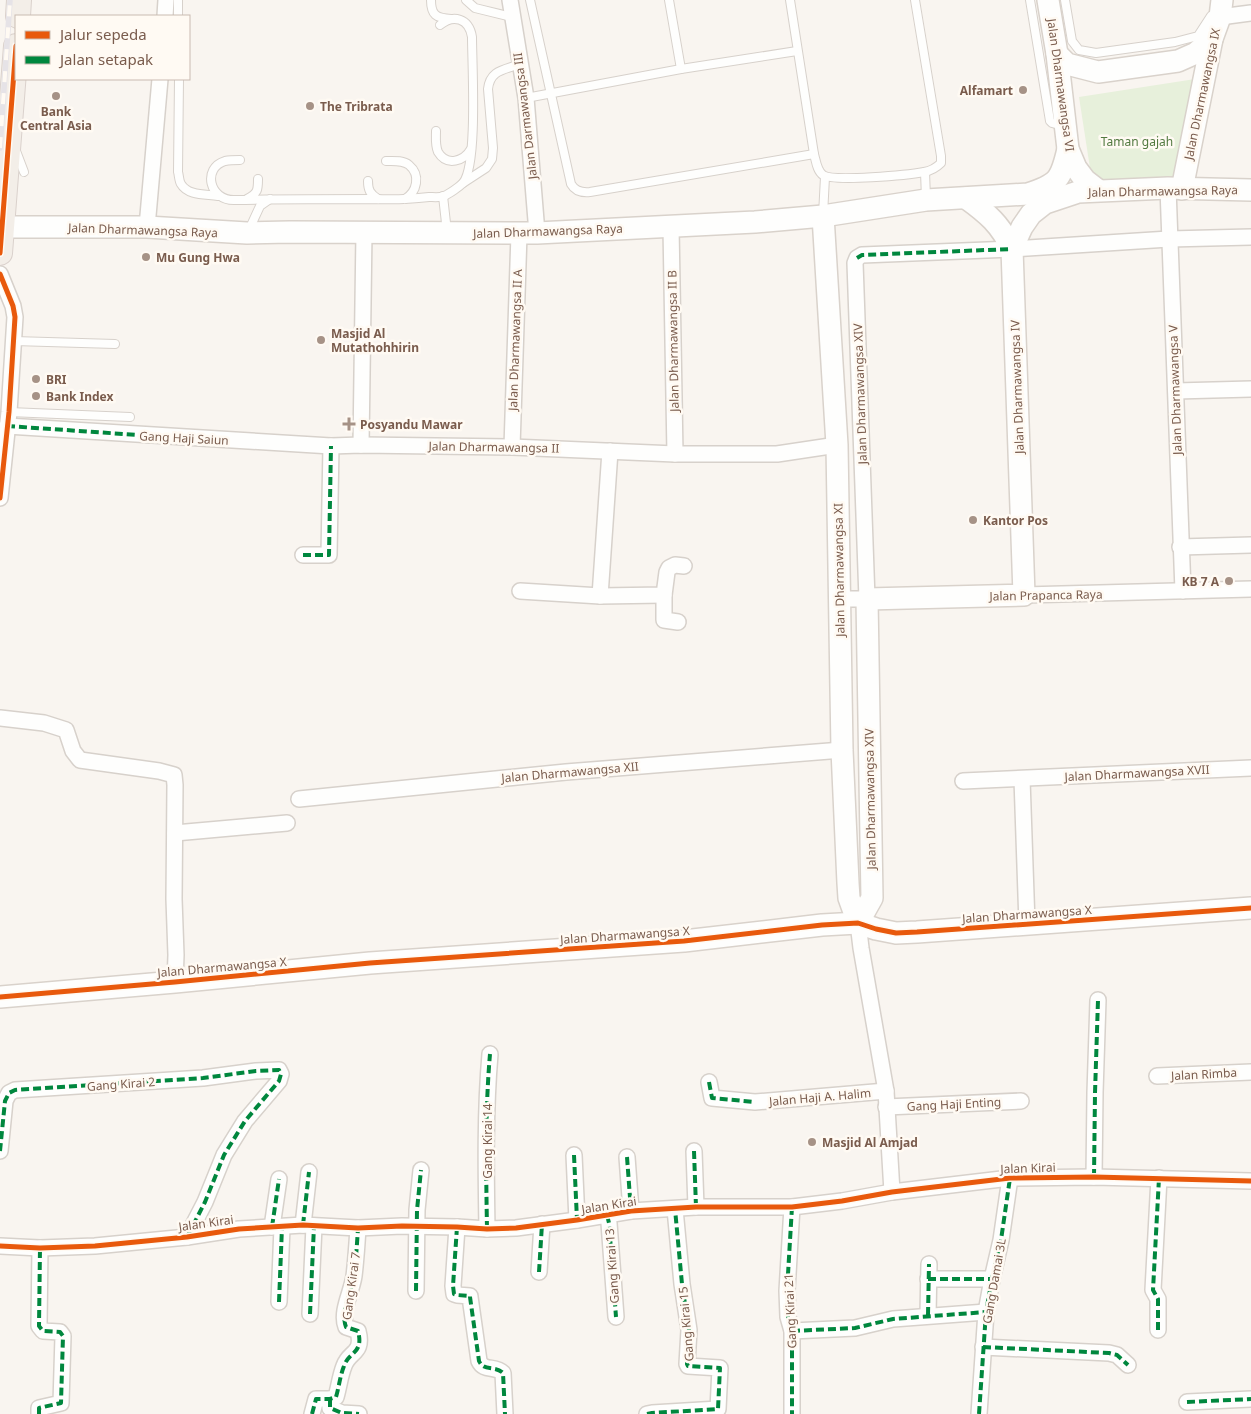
<svg xmlns="http://www.w3.org/2000/svg" width="1251" height="1414" font-family="'Noto Sans',sans-serif">
<style>
.green{fill:#e7f0db}
.lines{fill:none;stroke-linecap:round;stroke-linejoin:round}
.lane-casing{stroke:#d7d1cb;stroke-width:10}
.street-casing{stroke:#d7d1cb;stroke-width:18}
.secondary-casing{stroke:#d9d2cb;stroke-width:24}
.primary-casing{stroke:#dad1cc;stroke-width:26}
.lane{stroke:#fefefd;stroke-width:8}
.street{stroke:#fefefd;stroke-width:15}
.secondary{stroke:#fefefd;stroke-width:21}
.primary{stroke:#f3eee8;stroke-width:24}
.rail-casing{stroke:#e6e3e7;stroke-width:5.5}
.rail{stroke:#fffaf3;stroke-width:4;stroke-dasharray:11;stroke-linecap:butt}
.quiet{stroke:#00873e;stroke-width:4;stroke-dasharray:8 4;stroke-linecap:butt}
.cycleway-casing{stroke:#fffaf3;stroke-width:8}
.cycleway{stroke:#e8590c;stroke-width:5}
.poi-dot{fill:#a69286;stroke:#fffaf3;stroke-width:2}
.labels{text-anchor:middle;dominant-baseline:central;stroke-width:5;stroke-linejoin:round;paint-order:stroke}
.street-label{font-size:12px;fill:#7a5c4d;stroke:#fffaf3}
.poi-label{font-size:12px;font-weight:bold;fill:#7a5c4d;stroke:#fffaf3;text-anchor:start}
.park-label{font-size:12px;fill:#537a41;stroke:#fffaf3}
</style>
<rect width="100%" height="100%" fill="#f9f5f0"/>
<!-- green -->
<polygon class="green" points="1208,77 1177,192 1094,194 1079,97"/>
<g class="lines">
<!-- lane casing -->
<g class="lane-casing">
<g id="lane">
<polyline points="178,0 178,16"/>
<path d="M431,0c0,15 5,18 20,19"/>
<polyline points="466,0 475,8 512,17"/>
<path d="M530,0l41,184c4,7 10,9 19,8l224,-38"/>
<polyline points="669,0 681,69"/>
<path d="M790,0l24,154c2,7 3,17 9,21 10,7 86,0 101,-3 6,-1 12,-4 17,-9v-7l-26,-156"/>
<polyline points="1030,0 1050,121 1052,123 1063,126"/>
<polyline points="1065,0 1072,41 1079,50 1096,53 1175,42 1198,36 1211,16"/>
<path d="M179,79l-1,93c1,3 1,9 3,12 7,12 25,10 37,12"/>
<polyline points="526,98 681,69 797,51"/>
<path d="M436,131c0,7 -1,14 2,21 9,15 26,9 33,-3"/>
<polyline points="16,151 24,172"/>
<path d="M240,160c-5,0 -10,0 -15,1 -23,7 -16,40 10,39 47,-1 94,-1 141,-1 18,1 35,0 53,-2 4,0 11,1 15,-1 5,-2 15,-9 19,-13 15,-18 9,-119 9,-146 -3,-19 -19,-23 -32,-12"/>
<path d="M386,161c7,0 17,-1 23,4 12,10 8,27 -4,34"/>
<polyline points="925,172 926,198"/>
<path d="M368,181c0,9 2,13 10,18"/>
<path d="M463,183l23,-15 6,-9 1,-11 -5,-59c2,-19 16,-19 32,-25"/>
<polyline points="443,196 447,232"/>
<path d="M247,199c11,-6 11,-9 11,-20"/>
<polyline points="823,215 825,177"/>
<polyline points="248,232 260,206 270,199"/>
<polyline points="14,341 115,344"/>
<polyline points="9,412 130,417"/>
</g>
</g>
<!-- street casing -->
<g class="street-casing">
<g id="street">
<polyline points="510,0 526,98 537,233"/>
<polyline points="165,16 166,0"/>
<polyline points="1220,17 1251,13"/>
<polyline points="1168,188 1183,591"/>
<polyline points="147,227 160,79"/>
<polyline points="671,227 675,454"/>
<polyline points="0,274 13,306 15,317 9,412 0,498"/>
<polyline points="1176,391 1251,389"/>
<polyline points="7,426 331,446 361,445 512,447 675,454 777,454 837,445"/>
<polyline points="361,445 364,232"/>
<polyline points="512,447 519,234"/>
<polyline points="1180,547 1251,545"/>
<polyline points="303,555 329,555 331,446"/>
<polyline points="520,591 600,596 664,595 667,572 669,568 675,565 684,566"/>
<polyline points="664,595 664,620 678,622"/>
<polyline points="1024,595 1251,589"/>
<polyline points="600,596 610,451"/>
<polyline points="840,599 867,599 855,263 857,258 862,255 1012,249 1169,239 1251,237"/>
<polyline points="0,718 44,723 66,730 73,751 80,760 159,771 174,775 175,785 174,899 176,955 175,982"/>
<polyline points="1022,779 1027,924"/>
<polyline points="963,781 1251,768"/>
<polyline points="299,799 566,772 842,750"/>
<polyline points="175,833 287,823"/>
<polyline points="858,923 861,948 886,1091 892,1192"/>
<polyline points="1157,1076 1251,1072"/>
<polyline points="709,1082 712,1098 755,1102 886,1091"/>
<polyline points="886,1107 1021,1101"/>
<polyline points="0,1151 5,1101 9,1093 15,1090 203,1078 256,1071 279,1070 281,1074 279,1081 245,1121 224,1155 205,1202 187,1237"/>
<polyline points="694,1151 696,1207"/>
<polyline points="574,1155 577,1220"/>
<polyline points="627,1157 631,1211"/>
<polyline points="1094,1177 1095,1093 1098,1000"/>
<polyline points="792,1207 787,1291 788,1317 792,1331 792,1414"/>
<polyline points="607,1215 609,1223 616,1317"/>
<polyline points="303,1225 309,1172"/>
<polyline points="272,1227 279,1179"/>
<path d="M457,1227l-4,59 1,8 3,1 13,1v1l9,64c5,11 16,4 24,12l2,41"/>
<path d="M487,1229c-1,-59 -2,-117 3,-175"/>
<polyline points="0,1246 40,1248 95,1246 187,1237 239,1229 303,1225 358,1228 402,1226 457,1227 487,1229 516,1228 577,1220 631,1211 696,1207 792,1207 842,1201 892,1192 1010,1178 1094,1177 1251,1181"/>
<polyline points="539,1272 542,1224"/>
<polyline points="928,1279 992,1279"/>
<polyline points="416,1291 417,1210 421,1170"/>
<polyline points="279,1302 282,1227"/>
<polyline points="310,1314 314,1226"/>
<polyline points="928,1315 929,1264"/>
<polyline points="1158,1330 1158,1299 1153,1290 1159,1178"/>
<polyline points="792,1331 855,1328 893,1319 986,1312"/>
<polyline points="983,1347 1109,1353 1117,1355 1128,1365"/>
<polyline points="330,1399 330,1408 342,1413 359,1414"/>
<polyline points="1187,1402 1251,1399"/>
<polyline points="39,1414 39,1408 61,1403 63,1336 60,1332 43,1331 39,1326 40,1248"/>
<path d="M312,1414l4,-15h14l6,-2c3,-10 4,-21 8,-31 5,-15 20,-12 14,-35l-12,-4c-6,-15 6,-36 8,-51 2,-16 3,-32 4,-48"/>
<polyline points="647,1414 652,1413 718,1409 720,1368 688,1366 687,1364 689,1330 682,1284 675,1209"/>
<polyline points="979,1414 986,1312 992,1279 1001,1240 1010,1178"/>
</g>
</g>
<!-- secondary casing -->
<g class="secondary-casing">
<g id="secondary">
<polyline points="1048,0 1057,54 1068,149 1076,168 1085,180 1098,190"/>
<polyline points="1057,54 1067,64 1098,72 1178,61 1196,53 1212,39"/>
<polyline points="1182,189 1212,39 1220,17 1222,0"/>
<polyline points="823,216 837,445 842,750 848,883 849,898 858,923"/>
<path d="M0,227h147l100,6 43,-1 247,1 218,-11 68,-6 103,-16 102,-6c30,-10 33,-14 40,-45"/>
<polyline points="1012,249 1022,227 1031,214 1045,203 1078,192 1168,188 1251,190"/>
<path d="M858,923l14,-25 -5,-299 157,-4 -12,-346c-12,-25 -24,-35 -46,-51"/>
<polyline points="0,997 175,982 370,963 684,941 822,925 858,923 876,929 896,933 917,932 1251,908"/>
</g>
</g>
<!-- primary casing -->
<g class="primary-casing">
<g id="primary">
<polyline points="18,16 19,0"/>
<polyline points="0,253 16,46"/>
</g>
</g>
<!-- lane -->
<use href="#lane" class="lane"/>
<!-- street -->
<use href="#street" class="street"/>
<!-- secondary -->
<use href="#secondary" class="secondary"/>
<!-- primary -->
<use href="#primary" class="primary"/>
<!-- rail casing -->
<g class="rail-casing">
<polyline id="rail" points="0,148 10,0"/>
</g>
<!-- rail -->
<use href="#rail" class="rail"/>
<!-- quiet -->
<g class="quiet">
<polyline points="857,258 862,255 1012,249"/>
<polyline points="7,426 138,435"/>
<polyline points="303,555 329,555 331,446"/>
<polyline points="709,1082 712,1098 755,1102"/>
<polyline points="0,1151 5,1101 9,1093 15,1090 203,1078 256,1071 279,1070 281,1074 279,1081 245,1121 224,1155 205,1202 187,1237"/>
<polyline points="694,1151 696,1207"/>
<polyline points="574,1155 577,1220"/>
<polyline points="627,1157 631,1211"/>
<polyline points="1094,1177 1095,1093 1098,1000"/>
<polyline points="792,1207 787,1291 788,1317 792,1331 792,1414"/>
<polyline points="607,1215 609,1223 616,1317"/>
<polyline points="303,1225 309,1172"/>
<polyline points="272,1227 279,1179"/>
<path d="M457,1227l-4,59 1,8 3,1 13,1v1l9,64c5,11 16,4 24,12l2,41"/>
<path d="M487,1229c-1,-59 -2,-117 3,-175"/>
<polyline points="539,1272 542,1224"/>
<polyline points="928,1279 992,1279"/>
<polyline points="416,1291 417,1210 421,1170"/>
<polyline points="279,1302 282,1227"/>
<polyline points="310,1314 314,1226"/>
<polyline points="928,1315 929,1264"/>
<polyline points="1158,1330 1158,1299 1153,1290 1159,1178"/>
<polyline points="792,1331 855,1328 893,1319 986,1312"/>
<polyline points="983,1347 1109,1353 1117,1355 1128,1365"/>
<polyline points="330,1399 330,1408 342,1413 359,1414"/>
<polyline points="1187,1402 1251,1399"/>
<polyline points="39,1414 39,1408 61,1403 63,1336 60,1332 43,1331 39,1326 40,1248"/>
<path d="M312,1414l4,-15h14l6,-2c3,-10 4,-21 8,-31 5,-15 20,-12 14,-35l-12,-4c-6,-15 6,-36 8,-51 2,-16 3,-32 4,-48"/>
<polyline points="647,1414 652,1413 718,1409 720,1368 688,1366 687,1364 689,1330 682,1284 675,1209"/>
<polyline points="979,1414 986,1312 992,1279 1001,1240 1010,1178"/>
</g>
<!-- cycleway casing -->
<g class="cycleway-casing">
<g id="cycleway">
<polyline points="0,253 16,46"/>
<polyline points="0,274 13,306 15,317 9,412 0,498"/>
<polyline points="0,997 175,982 370,963 684,941 822,925 858,923 876,929 896,933 917,932 1251,908"/>
<polyline points="0,1246 40,1248 95,1246 187,1237 239,1229 303,1225 358,1228 402,1226 457,1227 487,1229 516,1228 577,1220 631,1211 696,1207 792,1207 842,1201 892,1192 1010,1178 1094,1177 1251,1181"/>
</g>
</g>
<!-- cycleway -->
<use href="#cycleway" class="cycleway"/>
</g>
<!-- markers -->
<g class="poi-dot">
<circle cx="1023" cy="90" r="5"/>
<circle cx="56" cy="96" r="5"/>
<circle cx="310" cy="106" r="5"/>
<circle cx="146" cy="257" r="5"/>
<circle cx="321" cy="340" r="5"/>
<circle cx="36" cy="379" r="5"/>
<circle cx="36" cy="396" r="5"/>
<path d="M346.5 416.5h5v5h5v5h-5v5h-5v-5h-5v-5h5z"/>
<circle cx="973" cy="520" r="5"/>
<circle cx="1229" cy="581" r="5"/>
<circle cx="812" cy="1142" r="5"/>
</g>
<g class="labels">
<!-- street labels -->
<g class="street-label">
<text transform="translate(1061 85) rotate(82)">Jalan Dharmawangsa VI</text>
<text transform="translate(1202 94) rotate(-78)">Jalan Dharmawangsa IX</text>
<text transform="translate(525 116) rotate(-97)">Jalan Darmawangsa III</text>
<text transform="translate(1163 191) rotate(-1)">Jalan Dharmawangsa Raya</text>
<text transform="translate(143 230) rotate(2)">Jalan Dharmawangsa Raya</text>
<text transform="translate(548 231) rotate(-2)">Jalan Dharmawangsa Raya</text>
<text transform="translate(515 340) rotate(-88)">Jalan Dharmawangsa II A</text>
<text transform="translate(673 341) rotate(-91)">Jalan Dharmawangsa II B</text>
<text transform="translate(1017 387) rotate(-92)">Jalan Dharmawangsa IV</text>
<text transform="translate(1175 390) rotate(-92)">Jalan Dharmawangsa V</text>
<text transform="translate(860 394) rotate(-92)">Jalan Dharmawangsa XIV</text>
<text transform="translate(184 438) rotate(3)">Gang Haji Saiun</text>
<text transform="translate(494 447) rotate(1)">Jalan Dharmawangsa II</text>
<text transform="translate(839 570) rotate(-91)">Jalan Dharmawangsa XI</text>
<text transform="translate(1046 595) rotate(-1)">Jalan Prapanca Raya</text>
<text transform="translate(570 772) rotate(-5)">Jalan Dharmawangsa XII</text>
<text transform="translate(1137 773) rotate(-3)">Jalan Dharmawangsa XVII</text>
<text transform="translate(870 799) rotate(-91)">Jalan Dharmawangsa XIV</text>
<text transform="translate(1027 914) rotate(-4)">Jalan Dharmawangsa X</text>
<text transform="translate(625 935) rotate(-4)">Jalan Dharmawangsa X</text>
<text transform="translate(222 967) rotate(-5)">Jalan Dharmawangsa X</text>
<text transform="translate(1204 1074) rotate(-3)">Jalan Rimba</text>
<text transform="translate(121 1084) rotate(-4)">Gang Kirai 2</text>
<text transform="translate(820 1097) rotate(-5)">Jalan Haji A. Halim</text>
<text transform="translate(954 1104) rotate(-3)">Gang Haji Enting</text>
<text transform="translate(487 1141) rotate(-90)">Gang Kirai 14</text>
<text transform="translate(1028 1168) rotate(-2)">Jalan Kirai</text>
<text transform="translate(609 1205) rotate(-9)">Jalan Kirai</text>
<text transform="translate(206 1223) rotate(-8)">Jalan Kirai</text>
<text transform="translate(612 1266) rotate(-94)">Gang Kirai 13</text>
<text transform="translate(994 1281) rotate(-80)">Gang Damai 3L</text>
<text transform="translate(351 1286) rotate(-82)">Gang Kirai 7</text>
<text transform="translate(790 1311) rotate(-93)">Gang Kirai 21</text>
<text transform="translate(686 1324) rotate(-95)">Gang Kirai 15</text>
</g>
<!-- poi labels -->
<g class="poi-label">
<text x="1013" y="90" text-anchor="end">Alfamart</text>
<text x="320" y="106">The Tribrata</text>
<text x="56" y="111" text-anchor="middle">Bank<tspan x="56" dy="14">Central Asia</tspan></text>
<text x="156" y="257">Mu Gung Hwa</text>
<text x="331" y="333">Masjid Al<tspan x="331" dy="14">Mutathohhirin</tspan></text>
<text x="46" y="379">BRI</text>
<text x="46" y="396">Bank Index</text>
<text x="360" y="424">Posyandu Mawar</text>
<text x="983" y="520">Kantor Pos</text>
<text x="1219" y="581" text-anchor="end">KB 7 A</text>
<text x="822" y="1142">Masjid Al Amjad</text>
</g>
<!-- park labels -->
<g class="park-label">
<text x="1137" y="141">Taman gajah</text>
</g>
</g>
<!-- legend -->
<rect x="15" y="15" width="175" height="65" fill="#fffaf3" stroke="#cabbb1"/>
<rect x="25" y="31" width="25" height="8" fill="#e8590c" stroke="#cabbb1"/>
<text x="60" y="40" font-size="15" fill="#7a5c4d">Jalur sepeda</text>
<rect x="25" y="56" width="25" height="8" fill="#00873e" stroke="#cabbb1"/>
<text x="60" y="65" font-size="15" fill="#7a5c4d">Jalan setapak</text>
</svg>
